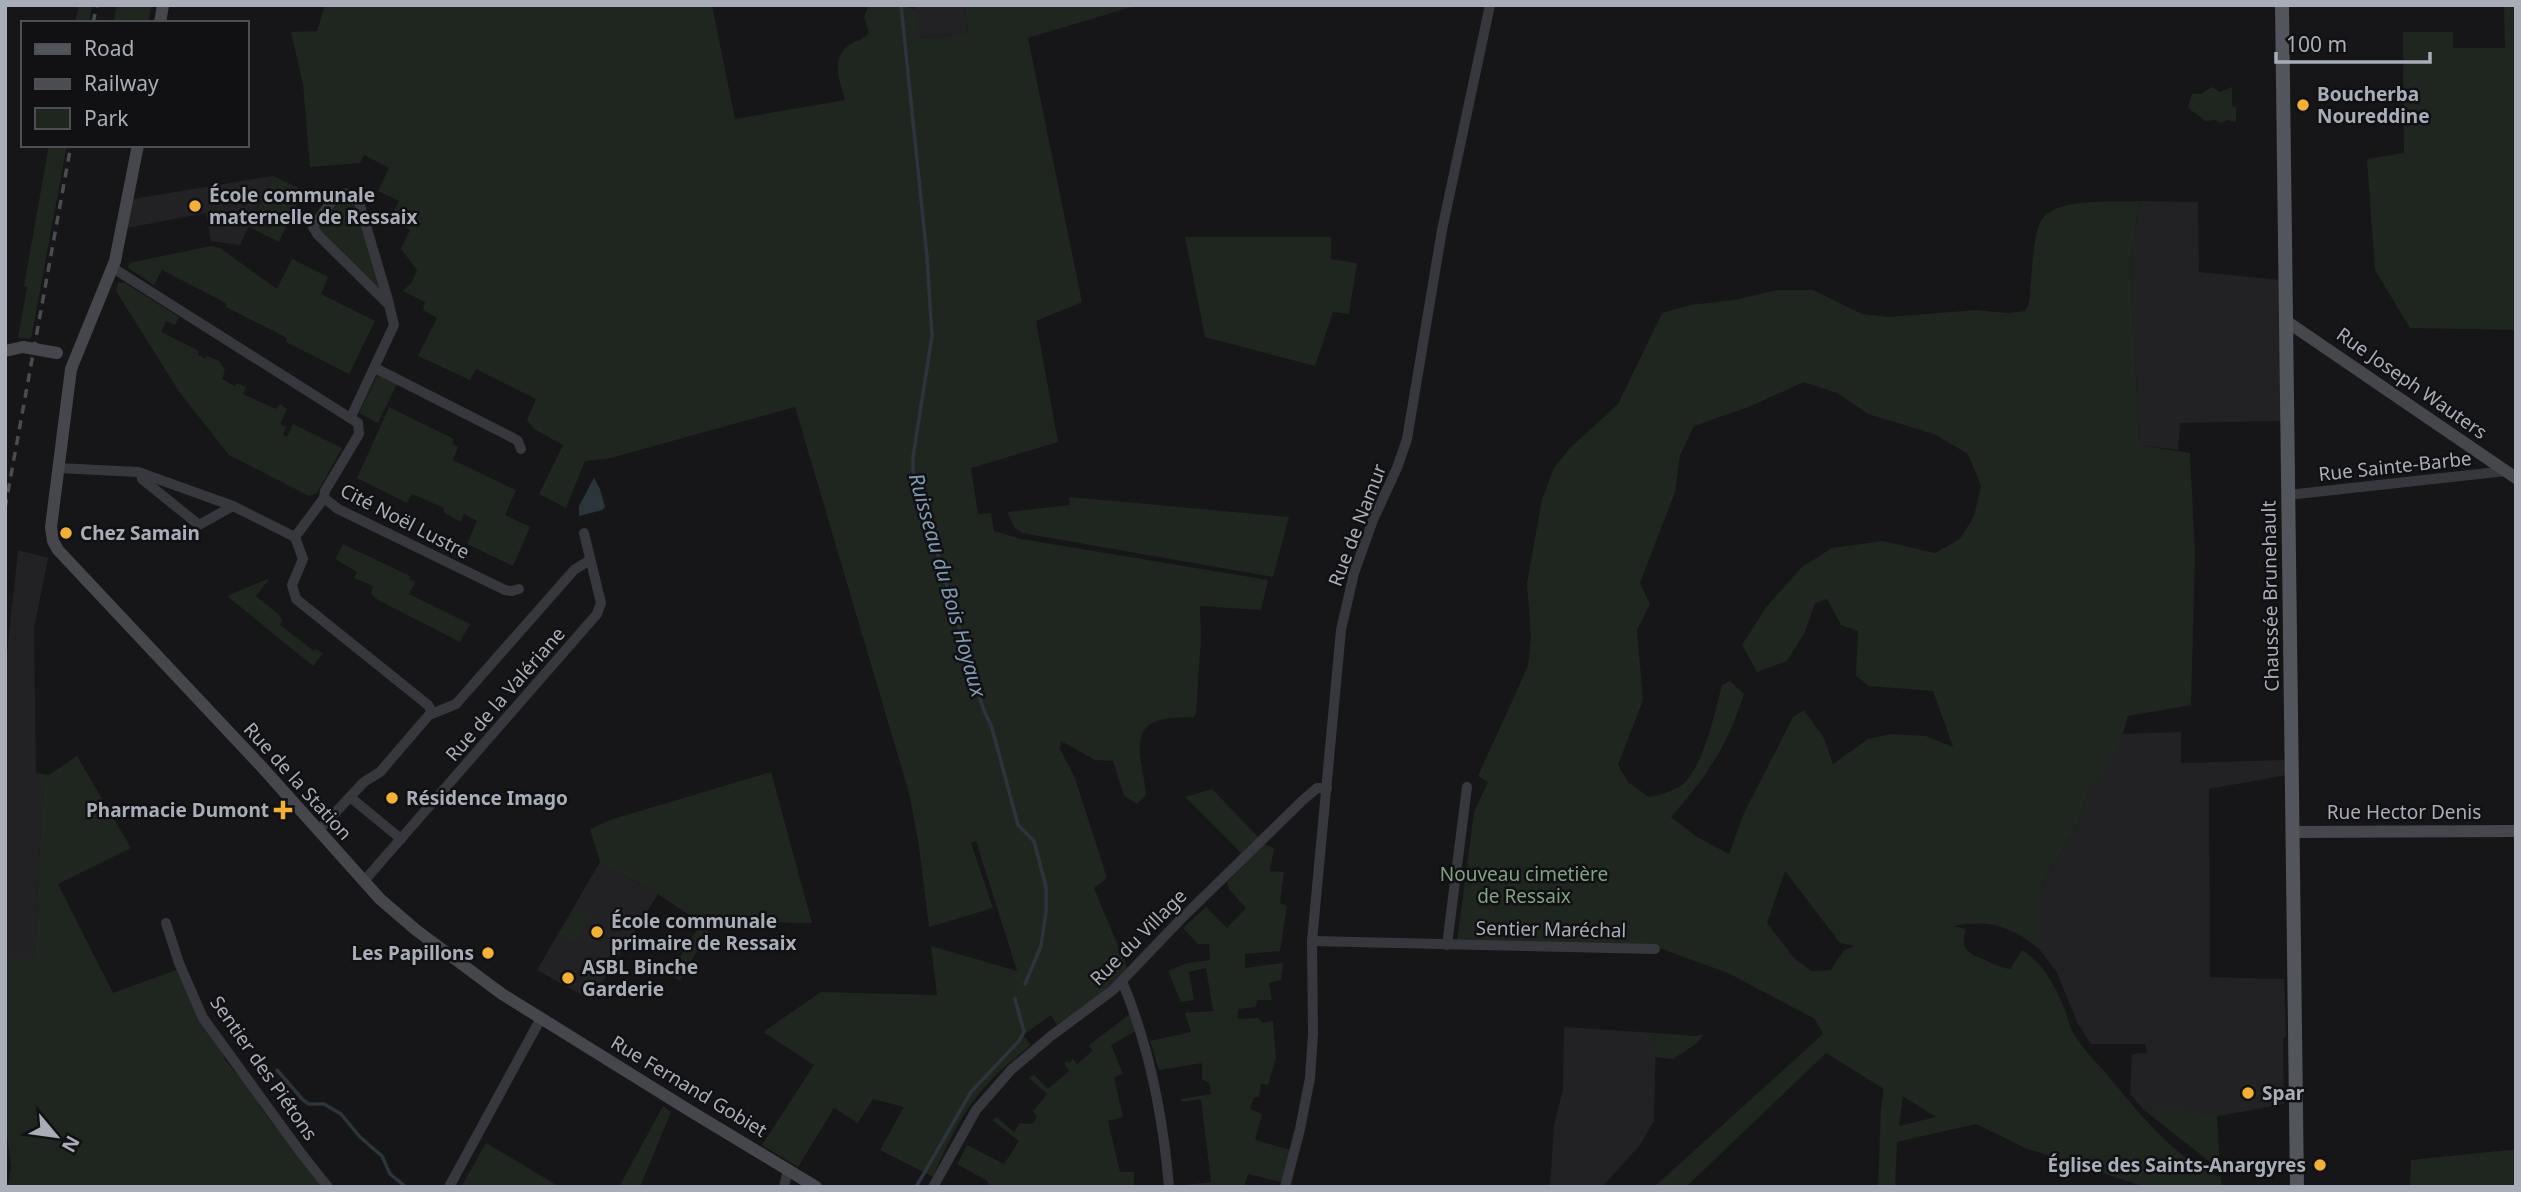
<svg xmlns="http://www.w3.org/2000/svg" width="2521" height="1192" font-family="'Noto Sans',sans-serif">
<style>
.built{fill:#222225}
.green{fill:#1e261f;fill-rule:evenodd}
.water{fill:#2c353c}
.lines{fill:none;stroke-linecap:round;stroke-linejoin:round}
.stream{stroke:#2c353c;stroke-width:3.5}
.street{stroke:#37383d;stroke-width:10}
.secondary{stroke:#45474d;stroke-width:12}
.primary{stroke:#53555c;stroke-width:14}
.rail{stroke:#4a4c52;stroke-width:3.5;stroke-dasharray:9 7;stroke-linecap:butt}
.secondary-bridge{stroke:#45474d;stroke-width:12}
.poi-dot{fill:#f2b134;stroke:#111113;stroke-width:2.5}
.labels{text-anchor:middle;dominant-baseline:central;stroke-width:5;stroke-linejoin:round;paint-order:stroke}
.poi-label{font-size:19px;font-weight:bold;fill:#a8adb8;stroke:#111113;text-anchor:start}
.street-label{font-size:19px;fill:#a8adb8;stroke:#111113}
.park-label{font-size:19px;fill:#7fa381;stroke:#111113}
.water-label{font-size:21px;font-style:italic;fill:#7f9bb3;stroke:#111113}
</style>
<rect width="100%" height="100%" fill="#161618"/>
<!-- built -->
<g class="built">
<polygon points="916,5 965,5 968,34 918,38 914,9"/>
<polygon points="273,176 240,245 211,241 206,213 127,228 132,199"/>
<polygon points="2139,201 2198,202 2199,272 2281,280 2282,421 2180,423 2178,450 2139,445 2131,263"/>
<polygon points="18,550 48,558 34,628 36,773 43,786 34,959 5,958 5,671"/>
<polygon points="2181,732 2181,763 2287,760 2287,775 2209,789 2210,977 2284,979 2286,1037 2283,1038 2284,1104 2219,1116 2184,1110 2144,1110 2130,1094 2132,1054 2147,1053 2145,1044 2091,1044 2078,1024 2056,971 2040,950 2040,897 2045,879 2077,826 2090,787 2120,743 2122,734"/>
<polygon points="600,862 658,894 591,1000 537,970"/>
<polygon points="1564,1027 1656,1033 1654,1121 1640,1145 1602,1187 1550,1187 1554,1126 1563,1089"/>
</g>
<!-- green -->
<g class="green">
<polygon points="79,5 92,5 89,23 75,23"/>
<polygon points="117,5 152,5 148,23 113,23"/>
<path d="M325,5h387l23,114 110,-19c-5,-18 -15,-42 4,-55 9,-6 11,-3 20,-12l-5,-16 4,-10c14,-4 33,-3 46,2l5,29 49,-4 -3,-29h173l-110,33 54,264 -46,19 22,121 -87,26 7,46 13,-1 3,18 27,8 247,41 -7,30 -61,-4 1,32 -5,75 -2,4c-11,1 -24,0 -34,3 -34,9 -15,50 -14,75l-9,9 -13,-8 -11,-35 -18,-1 -34,-19 -1,8 15,29 32,100 -13,10 34,82 -6,9 -65,46 -6,-10 -28,20 8,10c-54,42 -71,69 -98,132l-53,-27 24,-43 -31,-8 -15,24 -24,-15 -36,59 -36,-22 52,-80 -51,-33 58,-40 116,3 -6,-49 86,25 -41,-130 -5,2 22,65 -64,19 -11,-87 -9,-47 -114,-386 -184,51 -26,3 -19,47 -27,-14 24,-49 -29,-16 -7,-9 9,-21 -60,-30 -6,11 -52,-24 19,-38 -14,-8 2,-8 -22,-11 9,-9 5,-12 -16,-21 9,-19 -20,-11 9,-18 -21,-10 11,-23 -25,-13 -4,8 -50,4 -7,-83 -12,-52 26,-1z"/>
<polygon points="2504,5 2516,5 2516,330 2410,328 2375,270 2367,159 2404,153 2403,32 2453,32 2453,48 2505,48"/>
<polygon points="2212,87 2220,92 2232,87 2232,106 2236,107 2236,122 2228,120 2220,123 2215,120 2206,121 2188,108 2192,94 2201,94"/>
<polygon points="49,145 67,145 31,339 18,338 27,287 24,286"/>
<polygon points="273,176 303,190 279,242 249,227"/>
<polygon points="343,197 355,201 383,294 320,230 319,224 338,198"/>
<path d="M2139,201l-8,62 8,182 51,8 5,101 -4,151 -63,11 -8,27 -24,39 -6,5 -13,39 -32,53 -5,18v53c-27,-23 -51,-31 -86,-24l12,3c-6,19 1,24 17,30 10,5 17,8 27,10l12,-19c21,12 34,38 43,60 3,9 5,18 10,26 9,14 23,28 34,41 31,36 66,84 112,100v10h-76l-120,-39 -49,-24 -79,18 -2,45h-17l3,-79 3,-19 -58,-36 -140,134h-32l169,-153 -8,-15 -87,-46 -77,-28 -194,-3 17,-130 14,-30 -10,-6 50,-110 3,-29 -4,-54 15,-84 12,-31 16,-20 48,-44 44,-91 28,-8 44,-5 44,-10h35l49,24 27,3 87,-7 32,3 17,-2c7,-9 4,-20 6,-31 2,-18 2,-43 10,-59 12,-24 74,-19 98,-20zM1804,382l33,11 31,21 66,20 34,20 13,32 -7,30 -14,23 -25,14 -52,-12 -51,7 -30,19 -35,39 -25,39 15,27 30,-11 18,-29 10,-29 12,-4 14,26 17,6 -2,45 13,10 64,5 20,56 -27,-11 -35,-2 -23,5 -35,25 -9,-26 -20,-28 -11,7 -49,96 -15,41 -32,-17 -26,-20c36,-41 56,-70 73,-123l-14,-13 -8,4c-8,30 -15,68 -34,94 -7,10 -27,16 -39,18l-21,-15 -10,-17 25,-65 -6,-70 13,-26 -10,-21 35,-91 5,-37 14,-29 57,-20zM1785,871l55,72 14,3 -11,5 -12,19 -20,1 -17,-13 -27,-35zM1903,1097h1l32,20 -37,9z"/>
<polygon points="1185,237 1331,237 1331,259 1357,263 1349,314 1333,312 1315,366 1205,337"/>
<polygon points="211,246 220,248 277,289 292,259 328,277 321,294 375,321 349,374 286,342 287,338 226,307 226,303 162,270 154,285 128,268 129,263"/>
<polygon points="118,283 125,283 179,317 175,325 166,321 161,332 199,351 198,355 206,359 207,356 219,361 225,370 222,379 235,386 237,383 246,387 243,394 276,409 280,404 287,409 280,424 286,427 283,435 287,437 293,424 342,448 317,493 309,496 229,455 180,393 116,291"/>
<polygon points="378,374 397,384 378,423 359,413"/>
<polygon points="389,407 454,439 452,444 458,447 453,460 516,490 505,515 530,527 513,566 467,544 477,521 464,514 461,522 443,512 444,508 412,494 407,503 357,478"/>
<polygon points="1069,497 1289,517 1273,577 1022,533 1014,527 1007,512 1070,505"/>
<polygon points="343,544 410,576 409,579 415,582 409,594 470,624 460,642 378,600 371,594 373,586 354,578 357,572 335,559"/>
<polygon points="270,578 256,596 278,614 282,620 280,625 314,651 316,649 323,654 313,666 227,596"/>
<polygon points="77,756 131,848 58,884 113,993 179,969 226,1053 224,1058 236,1073 242,1074 260,1100 259,1105 301,1160 325,1187 8,1187 11,1167 5,1118 5,958 34,958 43,786 36,773 49,775"/>
<polygon points="771,772 812,923 714,921 680,981 669,974 701,923 658,894 600,862 590,829 610,820"/>
<polygon points="1212,789 1258,837 1241,853 1185,797"/>
<polygon points="1264,844 1274,848 1270,871 1284,872 1280,903 1287,906 1280,951 1245,954 1245,968 1283,963 1281,980 1269,983 1272,1000 1257,1000 1256,1007 1238,1009 1238,1019 1258,1018 1262,1023 1273,1021 1276,1058 1268,1085 1261,1084 1259,1097 1254,1097 1250,1109 1262,1114 1255,1140 1290,1150 1282,1182 1248,1174 1244,1187 1186,1187 1186,1185 1211,1182 1201,1099 1181,1102 1181,1099 1211,1094 1209,1083 1202,1079 1202,1063 1159,1070 1150,1041 1191,1032 1185,1013 1213,1011 1206,968 1189,972 1194,1000 1181,1002 1168,971 1188,963 1210,960 1209,944 1198,944 1183,928 1206,907 1227,928 1246,908 1228,888 1227,882"/>
<polygon points="574,910 590,918 575,942 559,934"/>
<polygon points="594,964 602,968 592,986 584,981"/>
<polygon points="1130,1014 1136,1031 1111,1045 1123,1074 1114,1077 1123,1117 1108,1121 1120,1172 1134,1172 1134,1187 989,1187 987,1181 957,1164 967,1145 1004,1164 1019,1141 992,1120 997,1117 1014,1132 1020,1123 1032,1124 1037,1117 1033,1111 1047,1094 1029,1078 1034,1075 1048,1089 1069,1071 1064,1063 1067,1061 1069,1063 1073,1059 1077,1064 1092,1051 1089,1045"/>
<polygon points="1656,1033 1696,1036 1704,1034 1696,1044 1673,1059 1654,1057"/>
<polygon points="663,1106 671,1112 640,1187 619,1187"/>
<polygon points="2144,1110 2184,1110 2217,1115 2220,1167 2210,1162"/>
<polygon points="486,1143 560,1187 461,1187"/>
<polygon points="2508,1150 2516,1150 2516,1187 2410,1187 2411,1160"/>
</g>
<!-- water -->
<polygon class="water" points="594,478 600,489 605,507 602,510 579,516 579,506"/>
<g class="lines">
<!-- stream -->
<g class="stream">
<polyline points="901,5 927,257 932,336 913,457 913,471 983,708 992,728 1018,825 1034,841 1046,887 1046,912 1041,946 1025,984"/>
<polyline points="277,1070 303,1100 309,1104 324,1104 341,1114 360,1137 382,1156 390,1174 406,1187"/>
<polyline points="916,1187 971,1092 1019,1041 1024,1032 1015,999"/>
</g>
<!-- street -->
<g class="street">
<polyline points="113,268 358,423 359,434 325,491 324,498 295,537"/>
<polyline points="375,368 513,438 518,441 521,449"/>
<path d="M351,417l43,-92c-2,-8 -4,-16 -6,-25l-29,-98c-5,-9 -14,-10 -23,-7l-23,32 5,8 71,70"/>
<polyline points="58,468 138,472 141,473 142,479 199,525 233,506 295,537 303,559 292,585 296,599 428,705 433,713"/>
<polyline points="141,473 233,506"/>
<polyline points="2288,495 2506,471"/>
<polyline points="324,498 338,509 505,590 512,591 519,589"/>
<polyline points="350,797 401,839"/>
<polyline points="318,831 364,782 380,772 429,715 456,704 574,570 590,560"/>
<polyline points="364,881 597,614 601,603 584,533"/>
<polyline points="166,923 179,963 203,1018 301,1153 328,1187"/>
<polyline points="1312,941 1655,949"/>
<polyline points="1447,945 1467,787"/>
<path d="M1122,981c28,67 41,134 47,206"/>
<polyline points="449,1187 541,1018"/>
<polyline points="784,1187 788,1169"/>
<polyline points="933,1187 976,1110 1011,1070 1051,1036 1113,990 1180,920 1303,800 1317,788 1327,788"/>
<polyline points="1285,1187 1300,1129 1310,1078 1313,1034 1312,941 1341,630 1354,573 1373,520 1397,468 1407,439 1442,230 1490,5"/>
</g>
<!-- secondary -->
<g class="secondary">
<polyline points="160,23 163,5"/>
<polyline points="138,145 115,261 71,369 51,527 53,541 58,550 261,766 380,899 416,930 502,994 687,1109 816,1187"/>
<polyline points="2286,321 2516,478"/>
<polyline points="5,351 23,347"/>
<polyline points="2293,832 2516,831"/>
</g>
<!-- primary -->
<polyline class="primary" points="2282,5 2297,1187"/>
<!-- rail -->
<g class="rail">
<polyline points="93,23 97,5"/>
<polyline points="5,508 71,145"/>
</g>
<!-- secondary-bridge -->
<polyline class="secondary-bridge" points="23,347 57,353"/>
</g>
<!-- markers -->
<g class="poi-dot">
<circle cx="2303" cy="105" r="7"/>
<circle cx="195" cy="206" r="7"/>
<circle cx="66" cy="533" r="7"/>
<circle cx="392" cy="798" r="7"/>
<path d="M279.5 799.5h7v7h7v7h-7v7h-7v-7h-7v-7h7z"/>
<circle cx="597" cy="932" r="7"/>
<circle cx="488" cy="953" r="7"/>
<circle cx="568" cy="978" r="7"/>
<circle cx="2248" cy="1093" r="7"/>
<circle cx="2320" cy="1165" r="7"/>
</g>
<g class="labels">
<!-- poi labels -->
<g class="poi-label">
<text x="2317" y="94">Boucherba<tspan x="2317" dy="22">Noureddine</tspan></text>
<text x="209" y="195">École communale<tspan x="209" dy="22">maternelle de Ressaix</tspan></text>
<text x="80" y="533">Chez Samain</text>
<text x="406" y="798">Résidence Imago</text>
<text x="269" y="810" text-anchor="end">Pharmacie Dumont</text>
<text x="611" y="921">École communale<tspan x="611" dy="22">primaire de Ressaix</tspan></text>
<text x="474" y="953" text-anchor="end">Les Papillons</text>
<text x="582" y="967">ASBL Binche<tspan x="582" dy="22">Garderie</tspan></text>
<text x="2262" y="1093">Spar</text>
<text x="2306" y="1165" text-anchor="end">Église des Saints-Anargyres</text>
</g>
<!-- street labels -->
<g class="street-label">
<text transform="translate(2412 383) rotate(35)">Rue Joseph Wauters</text>
<text transform="translate(2395 466) rotate(-6)">Rue Sainte-Barbe</text>
<text transform="translate(405 521) rotate(27)">Cité Noël Lustre</text>
<text transform="translate(1357 525) rotate(-69)">Rue de Namur</text>
<text transform="translate(2270 596) rotate(-91)">Chaussée Brunehault</text>
<text transform="translate(505 694) rotate(-49)">Rue de la Valériane</text>
<text transform="translate(298 781) rotate(48)">Rue de la Station</text>
<text x="2404" y="812">Rue Hector Denis</text>
<text transform="translate(1551 929) rotate(1)">Sentier Maréchal</text>
<text transform="translate(1138 937) rotate(-45)">Rue du Village</text>
<text transform="translate(264 1068) rotate(55)">Sentier des Piétons</text>
<text transform="translate(689 1086) rotate(31)">Rue Fernand Gobiet</text>
</g>
<!-- park labels -->
<g class="park-label">
<text x="1524" y="874">Nouveau cimetière<tspan x="1524" dy="22">de Ressaix</tspan></text>
</g>
<!-- water labels -->
<g class="water-label">
<text transform="translate(948 585) rotate(74)">Ruisseau du Bois Hoyaux</text>
</g>
</g>
<!-- border -->
<rect width="2521" height="1192" fill="none" stroke="#a8adb8" stroke-width="14"/>
<!-- legend -->
<rect x="21" y="21" width="228" height="126" fill="#111113" stroke="#4d4f55" stroke-width="2"/>
<rect x="35" y="44" width="35" height="10" fill="#53555c" stroke="#4d4f55" stroke-width="2"/>
<text x="84" y="56" font-size="21" fill="#a8adb8">Road</text>
<rect x="35" y="79" width="35" height="10" fill="#4a4c52" stroke="#4d4f55" stroke-width="2"/>
<text x="84" y="91" font-size="21" fill="#a8adb8">Railway</text>
<rect x="35" y="108" width="35" height="21" fill="#1e261f" stroke="#4d4f55" stroke-width="2"/>
<text x="84" y="126" font-size="21" fill="#a8adb8">Park</text>
<!-- north arrow -->
<g transform="translate(56 1136) rotate(119)" stroke="#111113" stroke-width="5" paint-order="stroke">
<path d="M0-5L12 26L0 18L-12 26Z" fill="#a8adb8"/>
<text y="-10" font-size="19" font-weight="bold" text-anchor="middle" fill="#a8adb8">N</text>
</g>
<!-- scale -->
<path d="M2276 52v10h154v-10" fill="none" stroke="#a8adb8" stroke-width="3.5"/>
<text x="2286" y="52" font-size="21" fill="#a8adb8" stroke="#111113" stroke-width="5" paint-order="stroke">100 m</text>
</svg>
